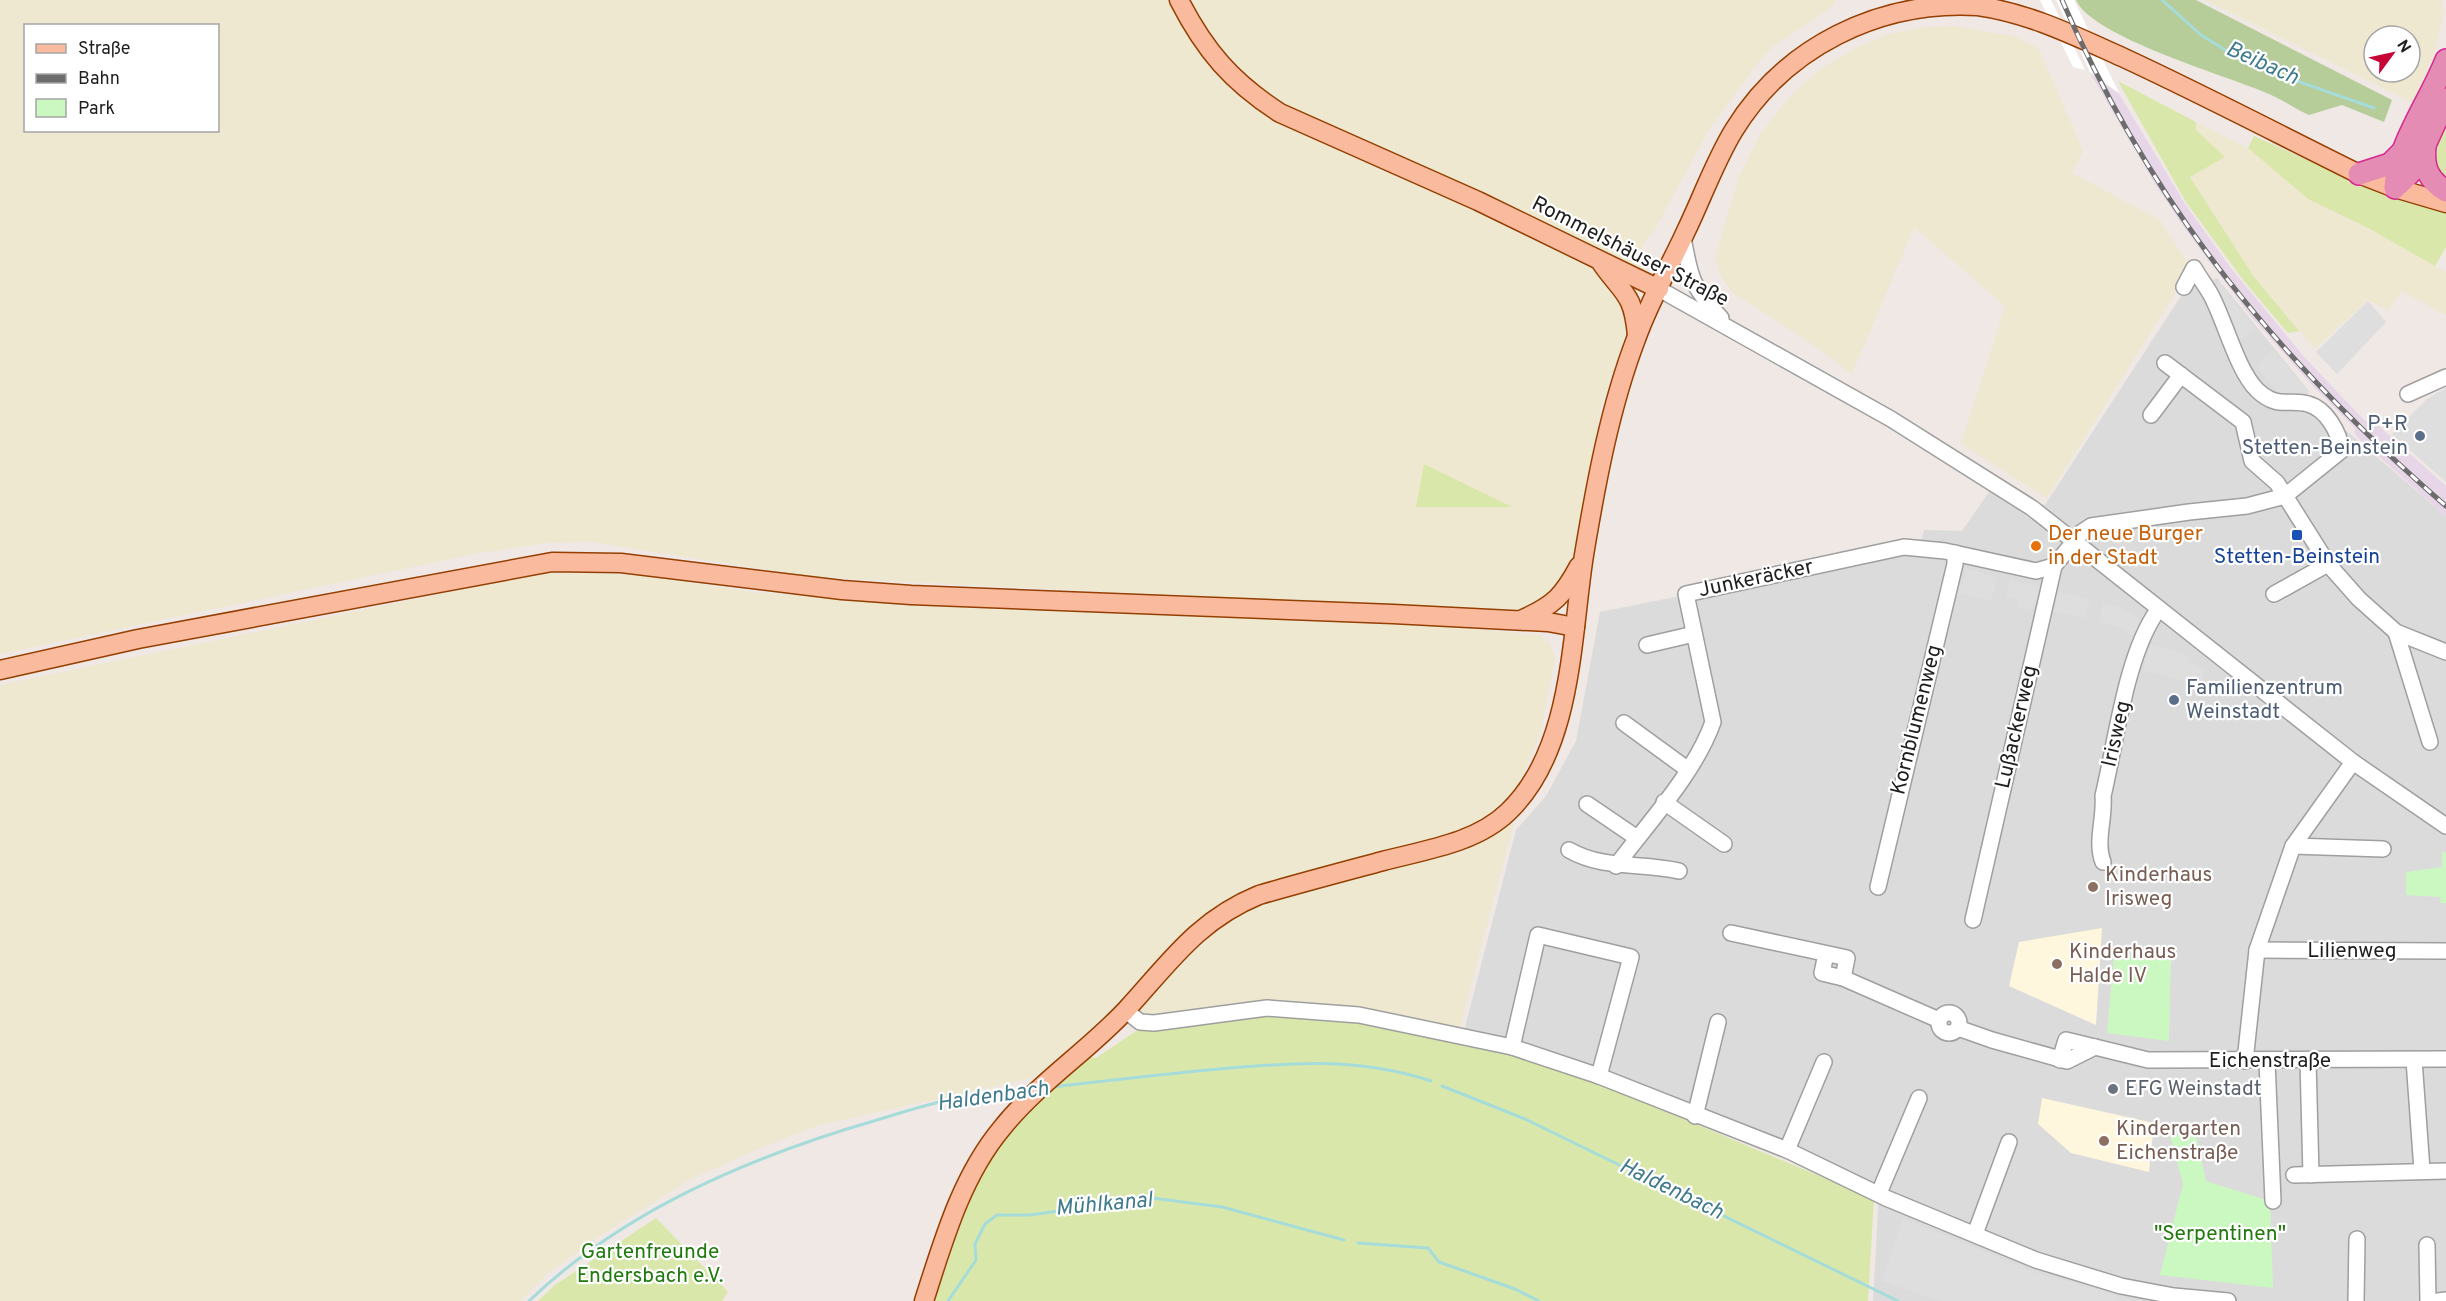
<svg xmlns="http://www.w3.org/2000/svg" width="2446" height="1301" font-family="Overpass,sans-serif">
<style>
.residential{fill:#dcdbdb}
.industrial{fill:#e6d6e8}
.education{fill:#fef6dd}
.farmland{fill:#ede8cf;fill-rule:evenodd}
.grass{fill:#d9e8aa}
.forest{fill:#b6cd99}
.park{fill:#cbf8c1}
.parking{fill:#dedede}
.pier{fill:#fff}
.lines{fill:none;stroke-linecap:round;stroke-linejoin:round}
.stream{stroke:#a5dcda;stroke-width:3}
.minor-casing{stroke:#9f9f9f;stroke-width:18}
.major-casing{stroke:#953f02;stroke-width:21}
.highway-casing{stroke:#d72791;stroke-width:24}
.minor{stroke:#fff;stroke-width:15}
.major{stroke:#faba9d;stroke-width:18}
.highway{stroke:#e58cb4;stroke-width:21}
.rail-casing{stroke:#6c6c6c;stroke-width:5}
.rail{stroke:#fff;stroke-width:3;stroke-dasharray:9;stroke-linecap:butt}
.service-dot{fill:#5c6f8a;stroke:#fff;stroke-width:2}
.transit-dot{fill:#1a4fb4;stroke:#fff;stroke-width:2}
.food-dot{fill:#e8710a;stroke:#fff;stroke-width:2}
.education-dot{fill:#8d6e63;stroke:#fff;stroke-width:2}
.worship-dot{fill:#6b7280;stroke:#fff;stroke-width:2}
.labels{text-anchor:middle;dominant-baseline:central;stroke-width:4.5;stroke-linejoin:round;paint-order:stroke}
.street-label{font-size:21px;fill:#1e1e1e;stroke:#fff}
.service-label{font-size:21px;fill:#4e5e75;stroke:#fff;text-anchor:end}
.food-label{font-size:21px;fill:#c56008;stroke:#fff;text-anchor:start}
.transit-label{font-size:21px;fill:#164399;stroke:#fff}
.education-label{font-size:21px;fill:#785e54;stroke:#fff;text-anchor:start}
.worship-label{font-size:21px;fill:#5b616d;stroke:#fff;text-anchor:start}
.park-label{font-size:21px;fill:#207a0d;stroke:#fff}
.water-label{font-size:22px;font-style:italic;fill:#407b8d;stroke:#fff}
</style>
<rect width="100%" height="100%" fill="#efe8e4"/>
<!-- residential -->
<polygon class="residential" points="2217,278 2309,391 2307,397 2446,516 2446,1301 1873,1301 1879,1193 1463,1035 1516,830 1546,796 1576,741 1600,612 1919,548 1924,530 1962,531 1989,492 2045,505 2183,293"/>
<!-- industrial -->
<polygon class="industrial" points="2090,73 2119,94 2185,204 2230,267 2305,358 2365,421 2372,420 2446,486 2446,516 2357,437 2354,432 2356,429 2311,384 2250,315 2188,233 2155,184"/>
<!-- education -->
<g class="education">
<polygon points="2102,928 2096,1025 2009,986 2019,942"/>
<polygon points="2042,1098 2154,1123 2149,1172 2071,1153 2038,1124"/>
</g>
<!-- farmland -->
<g class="farmland">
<path d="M0,0h1836l-4,7 -58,39 -14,14 -52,71 -54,100 -12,14 5,24 -47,142 -19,118 -15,45 -9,17 -28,17 -25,4 -691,-35 -222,-35 -46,1 -71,11 -474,100zM26,26h192v104h-192z"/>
<path d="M2205,0h236l3,11 -10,44 -21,48zM2374,36h36v36h-36z"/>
<polygon points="1954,26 2013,36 2039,49 2083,151 2072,173 2160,220 2187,262 2188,272 2047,498 1961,444 2005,306 1914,227 1852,374 1808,341 1733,293 1721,277 1715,257 1739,177 1761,133 1792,94 1822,68 1858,47 1889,34 1918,28"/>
<polygon points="2196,122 2248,148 2308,199 2368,228 2446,272 2446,315 2401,291 2388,310 2368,300 2315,349 2254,277 2190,177 2225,157 2196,130"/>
<polygon points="546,572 644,575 750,592 900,601 1231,617 1384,620 1539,635 1549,642 1555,658 1540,734 1522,777 1496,817 1450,839 1276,880 1226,899 1200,919 1114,1009 1042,1076 819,1125 765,1146 691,1179 601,1235 547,1274 520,1301 0,1301 0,685"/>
<polygon points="1508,820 1514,823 1459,1031 1146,1018 1140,1013 1139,1003 1211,925 1260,899"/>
</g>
<!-- grass -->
<g class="grass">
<polygon points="2118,81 2196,122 2196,130 2225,157 2190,177 2254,277 2299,331 2288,333 2244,281 2186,202"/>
<polygon points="2446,110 2446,179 2442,180 2432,156"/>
<polygon points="2254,136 2389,197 2446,213 2446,247 2435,266 2368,228 2308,199 2248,148"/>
<polygon points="1424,464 1512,507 1416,507"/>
<polygon points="1269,1012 1361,1019 1505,1052 1584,1077 1874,1199 1868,1301 927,1301 952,1225 1004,1131 1082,1056 1096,1058 1139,1029"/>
<polygon points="656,1218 728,1292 722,1301 538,1301 555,1285"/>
</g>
<!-- forest -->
<path class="forest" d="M2076,0h120l196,100 -8,22 -42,-17 -33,10c-15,-7 -29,-17 -45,-23 -39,-17 -172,-55 -188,-92z"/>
<!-- park -->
<g class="park">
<polygon points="2442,851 2446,853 2446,903 2441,903 2440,897 2406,895 2406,872 2442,867"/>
<polygon points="2114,956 2171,957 2169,1041 2107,1033"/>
<polygon points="2170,1135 2196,1135 2206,1181 2270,1201 2273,1288 2160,1275 2183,1184"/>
</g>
<!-- parking -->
<g class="parking">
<polygon points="2220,282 2255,329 2232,345 2207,290"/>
<polygon points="2368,301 2386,322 2337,374 2316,352"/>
<polygon points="2273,350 2309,391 2307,397 2279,393 2259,370 2258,364"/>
<polygon points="2446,388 2446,482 2392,434 2427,399"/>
<polygon points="1966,569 1997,577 1991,601 1953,592 1955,584 1962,586"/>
<polygon points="2010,580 2041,587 2036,605 2033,604 2031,610 2016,606 2018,599 2006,597"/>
<polygon points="2058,592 2090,599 2085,618 2054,611"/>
<polygon points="2103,603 2122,608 2142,620 2133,636 2116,626 2099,622"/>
<polygon points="2150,644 2188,655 2188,662 2205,668 2201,685 2143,670"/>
<polygon points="1903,1218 2034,1272 2116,1295 2116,1301 1940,1301 1882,1281"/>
</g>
<!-- pier -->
<g class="pier">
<polygon points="2040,0 2051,0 2085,70 2073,67"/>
<polygon points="2056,0 2074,0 2119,93 2090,72"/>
</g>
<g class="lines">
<!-- stream -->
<g class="stream">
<polyline points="2162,0 2201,35 2246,63 2374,108"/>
<polyline points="1442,1086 1525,1119 1898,1301"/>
<path d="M1052,1087c52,-6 104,-12 156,-17 78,-7 147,-14 223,11"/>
<polyline points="1358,1243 1428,1248 1439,1262 1515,1289 1539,1301"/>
<path d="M529,1301c95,-91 223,-145 348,-181 27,-8 55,-18 83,-22 22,-4 45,-6 68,-8"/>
<polyline points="948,1301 976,1260 975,1244 985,1224 997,1215 1030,1215 1152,1198 1222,1207 1344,1240"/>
</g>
<!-- minor casing -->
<g class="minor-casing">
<g id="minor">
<path d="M1683,237c7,41 9,50 38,81"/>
<polyline points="1659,289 1891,419 2032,508 2353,762 2446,826"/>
<polyline points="2165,363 2243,422 2252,461 2277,483 2328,564 2359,599 2396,632 2446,652"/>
<polyline points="2408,394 2446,377"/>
<polyline points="2151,415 2181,375"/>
<polyline points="2274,594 2328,564"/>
<polyline points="2396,632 2430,742"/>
<polyline points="1647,645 1694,634"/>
<polyline points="1624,723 1687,769"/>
<polyline points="1664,802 1724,844"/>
<polyline points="1587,804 1637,838"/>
<polyline points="2293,846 2383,849"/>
<path d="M1569,850c35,20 72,12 110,21"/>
<path d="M2103,862c-8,-21 2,-43 0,-66 13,-54 23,-142 55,-186"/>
<path d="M1616,866c32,-43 79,-93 97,-144l-27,-128 218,-47 41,4 91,20 18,-5"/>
<polyline points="1878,887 1955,564 1955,553"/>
<path d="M1973,920l81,-354 28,-34 9,-6 98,-14 58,-6 38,-10 57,-46c-3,-17 -15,-41 -34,-46 -19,-6 -30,6 -51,-14 -20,-20 -32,-69 -46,-95 -5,-9 -12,-18 -17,-27l-10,19"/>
<polyline points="1731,933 1847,958 1843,978"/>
<polyline points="2257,950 2446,951"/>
<polyline points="1826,954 1822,973 1843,978 1939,1020"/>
<polyline points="1125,1010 1140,1022 1154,1023 1267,1008 1359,1015 1512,1047 1599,1076 1787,1150 1886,1198 2036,1260 2121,1286 2174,1296 2228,1301"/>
<circle cx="1949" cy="1023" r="10"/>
<polyline points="1958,1028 1992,1040 2067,1061 2095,1047 2148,1060 2446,1059"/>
<polyline points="1512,1047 1538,935 1631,957 1599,1076"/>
<polyline points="2060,1060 2066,1040 2095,1047"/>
<polyline points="2414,1060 2422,1170"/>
<polyline points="2245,1061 2257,950 2293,846 2353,762"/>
<polyline points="2308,1061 2311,1175"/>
<polyline points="2267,1062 2273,1201"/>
<polyline points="1695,1116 1718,1022"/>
<polyline points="1787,1150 1824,1062"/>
<polyline points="2294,1175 2446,1171"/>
<polyline points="1879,1193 1919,1098"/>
<polyline points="1975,1234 2009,1142"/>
<polyline points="2427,1245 2428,1301"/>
<polyline points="2356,1301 2357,1239"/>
<polyline points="2438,1301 2446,1300"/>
</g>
</g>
<!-- major casing -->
<g class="major-casing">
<g id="major">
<path d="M1179,0c26,51 53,82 101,113l198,88 181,88"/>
<path d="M1602,264c22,31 31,29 35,71"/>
<path d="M1523,619c31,-14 40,-23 56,-53"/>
<polyline points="0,670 138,639 552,562 621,563 842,590 911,595 1393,614 1548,622 1575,627"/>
<path d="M924,1301c19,-59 37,-124 78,-173 36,-45 86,-77 125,-119 43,-47 71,-89 132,-114 41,-12 83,-23 124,-34 42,-11 93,-18 125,-49 65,-62 63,-175 76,-257 12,-72 26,-148 52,-216 13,-37 34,-73 50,-108 16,-33 29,-70 48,-101 51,-83 145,-130 244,-124 51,7 97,30 144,51 80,37 158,78 237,117l36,14 51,15"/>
</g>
</g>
<!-- highway casing -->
<g class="highway-casing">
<g id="highway">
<path d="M2425,147c-2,20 3,33 21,44"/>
<polyline points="2359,174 2390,164 2403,151"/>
<polyline points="2399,184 2414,169 2446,99"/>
<path d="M2395,188c2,-44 35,-87 51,-128"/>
</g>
</g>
<!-- minor -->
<use href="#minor" class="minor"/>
<!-- major -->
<use href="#major" class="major"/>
<!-- highway -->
<use href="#highway" class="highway"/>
<!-- rail casing -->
<g class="rail-casing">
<path id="rail" d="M2062,0c89,206 216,360 384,506"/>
</g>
<!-- rail -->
<use href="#rail" class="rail"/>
</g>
<!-- markers -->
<g class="service-dot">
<circle cx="2420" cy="436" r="6"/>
<circle cx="2174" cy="700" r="6"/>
</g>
<rect class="transit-dot" x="2291" y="529" width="12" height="12" rx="3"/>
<circle class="food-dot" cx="2036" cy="546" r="6"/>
<g class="education-dot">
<circle cx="2093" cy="887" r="6"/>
<circle cx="2057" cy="964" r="6"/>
<circle cx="2104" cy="1141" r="6"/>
</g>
<circle class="worship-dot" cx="2113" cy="1089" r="6"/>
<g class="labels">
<!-- street labels -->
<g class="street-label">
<text transform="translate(1630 252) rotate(27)">Rommelshäuser Straße</text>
<text transform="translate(1756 579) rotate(-12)">Junkeräcker</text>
<text transform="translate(1917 720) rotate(-76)">Kornblumenweg</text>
<text transform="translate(2017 727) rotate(-77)">Lußackerweg</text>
<text transform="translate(2117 734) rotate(-77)">Irisweg</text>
<text x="2352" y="951">Lilienweg</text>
<text x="2270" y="1061">Eichenstraße</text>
</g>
<!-- service labels -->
<g class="service-label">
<text x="2408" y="424">P+R<tspan x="2408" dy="24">Stetten-Beinstein</tspan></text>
<text x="2186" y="688" text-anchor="start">Familienzentrum<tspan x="2186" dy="24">Weinstadt</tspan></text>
</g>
<!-- food labels -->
<g class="food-label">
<text x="2048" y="534">Der neue Burger<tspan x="2048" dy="24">in der Stadt</tspan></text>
</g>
<!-- transit labels -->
<g class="transit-label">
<text x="2297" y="557">Stetten-Beinstein</text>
</g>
<!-- education labels -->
<g class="education-label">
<text x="2105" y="875">Kinderhaus<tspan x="2105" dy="24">Irisweg</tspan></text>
<text x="2069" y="952">Kinderhaus<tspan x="2069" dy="24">Halde IV</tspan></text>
<text x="2116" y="1129">Kindergarten<tspan x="2116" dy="24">Eichenstraße</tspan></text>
</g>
<!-- worship labels -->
<g class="worship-label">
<text x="2125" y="1089">EFG Weinstadt</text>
</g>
<!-- park labels -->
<g class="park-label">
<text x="2220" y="1234">"Serpentinen"</text>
<text x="650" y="1252">Gartenfreunde<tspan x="650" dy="24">Endersbach e.V.</tspan></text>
</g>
<!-- water labels -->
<g class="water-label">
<text transform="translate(2262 64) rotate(24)">Beibach</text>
<text transform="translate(993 1097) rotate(-8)">Haldenbach</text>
<text transform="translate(1671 1190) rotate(26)">Haldenbach</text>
<text transform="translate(1104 1205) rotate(-5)">Mühlkanal</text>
</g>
</g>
<!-- legend -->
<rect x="24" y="24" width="195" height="108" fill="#ffffff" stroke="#a5a5a5" stroke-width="1.5"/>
<rect x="36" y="44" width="30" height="9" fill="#faba9d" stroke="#a5a5a5" stroke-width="1.5"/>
<text x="78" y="54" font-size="18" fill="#1e1e1e">Straße</text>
<rect x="36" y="74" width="30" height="9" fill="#6c6c6c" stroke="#a5a5a5" stroke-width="1.5"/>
<text x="78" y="84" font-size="18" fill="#1e1e1e">Bahn</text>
<rect x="36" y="99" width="30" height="18" fill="#cbf8c1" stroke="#a5a5a5" stroke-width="1.5"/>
<text x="78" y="114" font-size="18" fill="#1e1e1e">Park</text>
<!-- north arrow -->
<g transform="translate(2392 54) rotate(57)"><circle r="28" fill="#ffffff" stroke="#a5a5a5" stroke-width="1.5"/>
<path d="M0-4.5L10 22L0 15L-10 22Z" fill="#c80336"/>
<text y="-9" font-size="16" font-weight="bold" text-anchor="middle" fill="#1e1e1e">N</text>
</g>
</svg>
